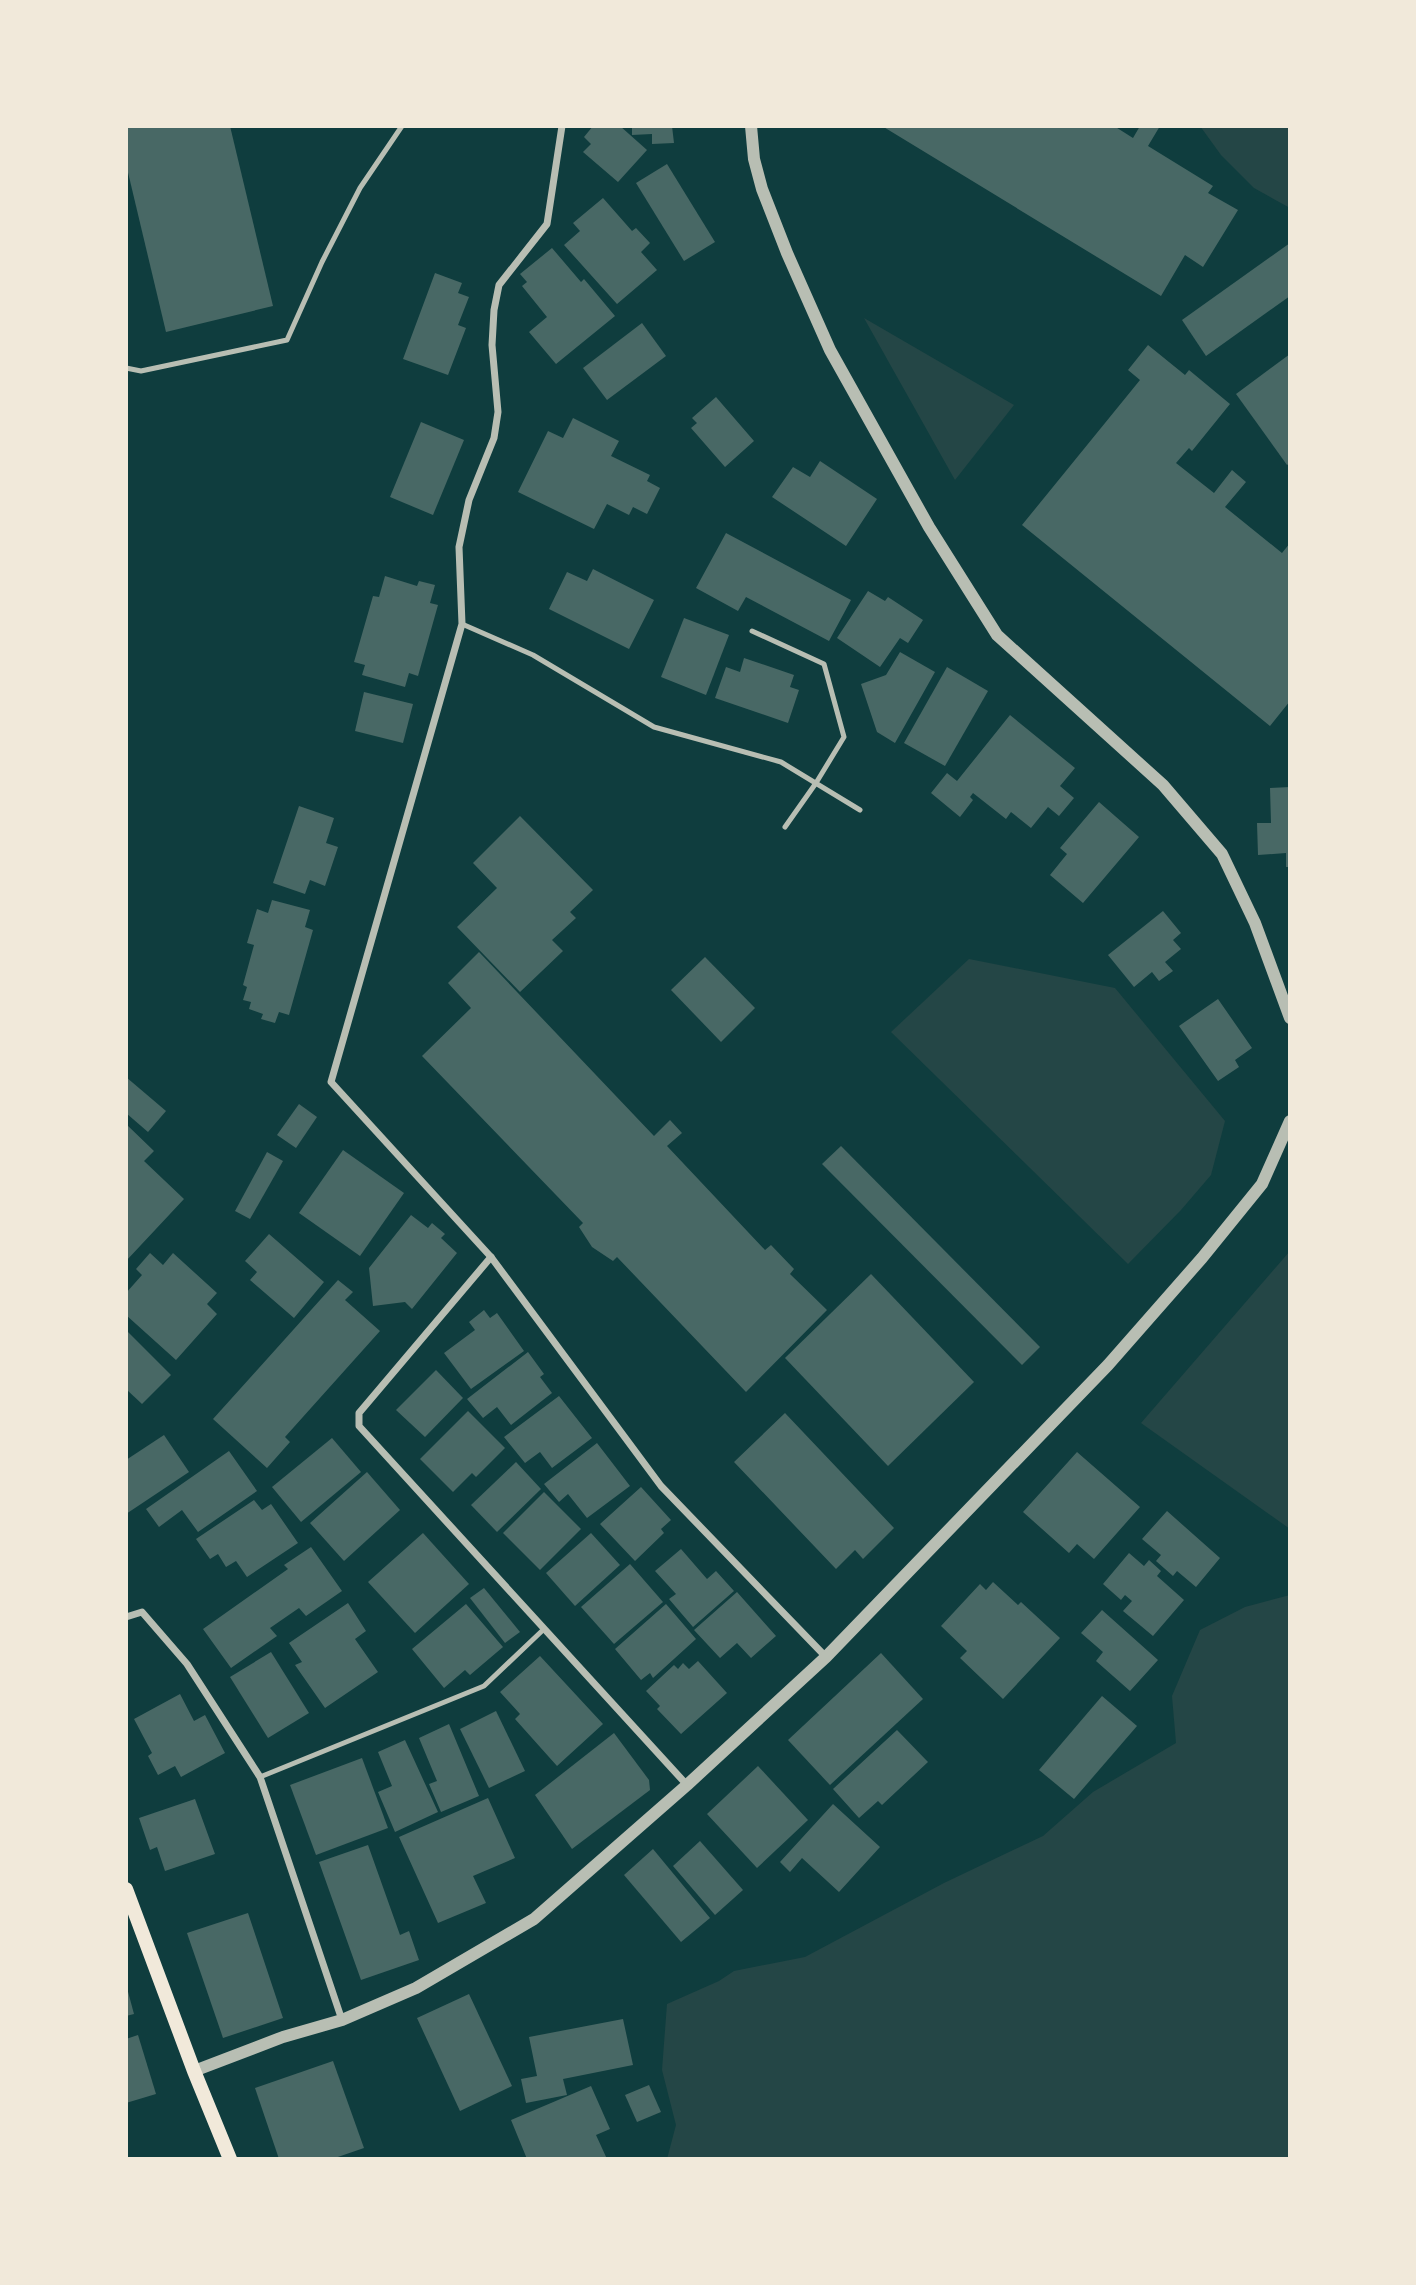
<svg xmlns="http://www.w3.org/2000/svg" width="1416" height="2285" font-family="'Roboto Serif',serif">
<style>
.green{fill:#244646}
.building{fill:#486865}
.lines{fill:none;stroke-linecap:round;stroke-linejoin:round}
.service{stroke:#b8beb3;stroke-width:5}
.minor{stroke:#b8beb3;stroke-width:7}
.tertiary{stroke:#b8beb3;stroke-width:12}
.secondary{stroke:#f1e9da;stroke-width:14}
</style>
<rect width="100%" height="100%" fill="#0f3d3e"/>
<!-- green -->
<g class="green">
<polygon points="1200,126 1290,126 1290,208 1254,188 1221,155"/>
<polygon points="864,318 1014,405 955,480"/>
<polygon points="969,959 1115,988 1225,1121 1211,1175 1181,1210 1128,1264 891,1032"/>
<polygon points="1290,1251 1290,1529 1141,1423"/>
<polygon points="1290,1595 1290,2159 667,2159 676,2125 662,2070 667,2004 719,1981 734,1971 805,1957 944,1883 1043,1836 1093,1792 1176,1743 1172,1696 1200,1630 1245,1607"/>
</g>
<!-- building -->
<g class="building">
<polygon points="126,126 230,126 273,306 166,332 126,164"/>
<polygon points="593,126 620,126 647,150 618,182 583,152 591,144 584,137"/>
<polygon points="632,126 672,126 674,143 652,144 652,134 632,135"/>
<polygon points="882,126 1114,126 1133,138 1140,126 1160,126 1148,146 1213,186 1208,193 1238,210 1203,267 1185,255 1161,296"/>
<polygon points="667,164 715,242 684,261 636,183"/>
<polygon points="603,198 632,231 636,228 650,243 641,252 657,270 617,304 564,245 580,231 573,223"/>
<polygon points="1290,243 1290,296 1206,356 1182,320"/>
<polygon points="552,248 581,282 584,279 615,316 556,364 529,332 547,317 522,286 527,282 520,274"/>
<polygon points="435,273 462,283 458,293 469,297 458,325 466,328 448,375 403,359"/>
<polygon points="642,323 666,356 607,400 583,368"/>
<polygon points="1148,345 1185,375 1189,370 1230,404 1192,451 1189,448 1176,463 1214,493 1232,470 1246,482 1225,507 1282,553 1290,543 1290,701 1270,726 1022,525 1140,380 1128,370"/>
<polygon points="1290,354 1290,463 1287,465 1236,394"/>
<polygon points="716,397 754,441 725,467 691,428 697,423 692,418"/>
<polygon points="573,418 619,441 611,456 650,475 647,481 660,488 647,514 633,507 629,515 607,504 594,529 518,492 548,431 563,438"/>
<polygon points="421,422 464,440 433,515 390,497"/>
<polygon points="820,461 877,499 846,546 772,497 793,467 810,477"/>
<polygon points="726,533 851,600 829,641 746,597 738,611 696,588"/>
<polygon points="593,569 654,600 629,649 549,609 567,572 587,581"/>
<polygon points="385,576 417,586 419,581 435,585 430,603 438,605 418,676 409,673 405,687 362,675 365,665 354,662 373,596 379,597"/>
<polygon points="868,591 885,601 888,597 923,620 908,643 900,638 880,667 837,638"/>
<polygon points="684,618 729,635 706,695 661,677"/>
<polygon points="900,652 935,672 895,743 877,732 861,684 886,675"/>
<polygon points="744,658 794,675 790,687 799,690 788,723 715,698 726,667 740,672"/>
<polygon points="947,667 988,691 945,766 904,743"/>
<polygon points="364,692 413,704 403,743 355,731"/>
<polygon points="1010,715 1075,768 1060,786 1074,798 1059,816 1048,807 1031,828 1011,812 1006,819 973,793 970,797 973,800 960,817 931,793 947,773 957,781"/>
<polygon points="1290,787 1290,867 1286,867 1286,853 1258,855 1257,823 1271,823 1270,788"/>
<polygon points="1099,802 1139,837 1083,903 1050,875 1067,854 1060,848"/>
<polygon points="299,806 334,818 326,843 338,847 325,886 310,880 305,894 273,883"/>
<polygon points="520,816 593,890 570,912 576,918 552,940 563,951 520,992 457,927 497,888 473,863"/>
<polygon points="272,900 310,910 305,927 313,930 289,1015 279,1012 275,1023 261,1019 263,1014 249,1009 251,1002 243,1000 247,987 243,985 254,945 247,943 257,909 268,913"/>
<polygon points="1163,911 1181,933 1173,940 1181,949 1165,962 1173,971 1159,981 1152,972 1134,987 1108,955"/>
<polygon points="479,952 654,1136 670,1120 682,1133 667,1146 765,1250 771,1245 794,1269 790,1274 827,1310 746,1392 617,1257 613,1261 592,1247 579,1227 583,1223 422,1056 471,1008 448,983"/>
<polygon points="705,957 755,1008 721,1042 671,990"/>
<polygon points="1218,999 1252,1048 1235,1060 1239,1067 1218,1081 1179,1026"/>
<polygon points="126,1077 166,1111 148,1132 126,1113"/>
<polygon points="299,1104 317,1117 296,1148 277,1135"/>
<polygon points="126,1124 154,1151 144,1161 184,1199 126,1261"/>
<polygon points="841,1146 1040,1347 1022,1365 822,1164"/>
<polygon points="343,1150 404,1193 360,1256 299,1213"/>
<polygon points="267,1152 283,1161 250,1219 235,1211"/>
<polygon points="411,1215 428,1228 432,1223 445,1234 441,1238 457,1253 412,1309 405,1302 373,1306 369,1268"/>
<polygon points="269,1234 324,1282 294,1318 250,1280 257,1272 245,1261"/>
<polygon points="150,1253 163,1265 173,1253 217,1293 207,1304 217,1314 176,1360 126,1315 126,1293 142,1275 136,1269"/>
<polygon points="871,1274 974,1382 888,1466 785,1358"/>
<polygon points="338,1280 353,1292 345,1300 380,1331 285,1437 290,1442 267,1468 213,1419"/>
<polygon points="484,1310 490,1318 497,1313 524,1351 471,1389 444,1353 475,1330 469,1322"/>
<polygon points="126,1330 171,1375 142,1404 126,1389"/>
<polygon points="528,1352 544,1374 540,1377 552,1393 511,1425 497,1407 483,1418 467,1399"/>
<polygon points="436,1370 463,1398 425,1437 396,1410"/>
<polygon points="559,1396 592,1438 552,1468 540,1452 525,1463 504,1437"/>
<polygon points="468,1411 505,1448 476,1477 472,1473 453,1492 420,1459"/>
<polygon points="785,1413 894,1528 863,1559 855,1550 836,1569 734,1462"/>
<polygon points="164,1435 189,1472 126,1514 126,1460"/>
<polygon points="332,1438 361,1472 301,1522 272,1487"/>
<polygon points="597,1443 630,1486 587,1518 568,1494 559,1502 544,1484"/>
<polygon points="229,1451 257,1491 198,1532 182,1510 159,1527 146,1509"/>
<polygon points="1077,1452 1140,1507 1094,1559 1077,1544 1069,1553 1023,1512"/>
<polygon points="516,1462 541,1489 497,1532 471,1505"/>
<polygon points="367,1472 400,1510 344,1561 310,1523"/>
<polygon points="641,1487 671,1520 661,1529 664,1533 635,1561 600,1524"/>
<polygon points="544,1492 581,1529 540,1570 503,1533"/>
<polygon points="254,1500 262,1510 271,1504 298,1543 247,1577 236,1561 226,1567 218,1554 210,1559 196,1539"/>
<polygon points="1167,1511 1220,1558 1196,1587 1177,1571 1173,1576 1156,1561 1161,1555 1142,1539"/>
<polygon points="423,1533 469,1584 415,1633 368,1582"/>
<polygon points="591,1533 620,1565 575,1606 546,1573"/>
<polygon points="311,1547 342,1591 306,1616 299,1608 270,1628 277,1636 231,1668 203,1629 288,1569 284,1565"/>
<polygon points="681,1549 707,1579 716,1571 734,1591 693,1627 669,1599 676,1594 655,1571"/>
<polygon points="1129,1553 1144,1566 1149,1560 1161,1571 1157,1576 1184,1600 1153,1636 1123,1611 1132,1601 1125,1595 1121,1600 1103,1584"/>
<polygon points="630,1564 663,1602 614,1644 581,1607"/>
<polygon points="993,1582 1018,1605 1021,1602 1060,1638 1003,1699 960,1658 967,1651 941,1626 980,1584 986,1590"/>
<polygon points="484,1588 520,1632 505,1643 470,1598"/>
<polygon points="737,1592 776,1636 751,1658 737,1643 720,1658 694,1630"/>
<polygon points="348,1603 366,1631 355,1639 378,1672 325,1708 295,1665 302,1662 289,1643"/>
<polygon points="466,1604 503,1647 470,1675 465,1670 444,1688 412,1649"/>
<polygon points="666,1604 696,1639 653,1678 650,1673 641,1680 615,1649"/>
<polygon points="1102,1610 1158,1660 1130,1691 1096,1661 1103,1652 1081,1633"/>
<polygon points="271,1652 309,1713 268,1738 230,1677"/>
<polygon points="881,1653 923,1699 830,1785 788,1740"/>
<polygon points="540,1656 603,1724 557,1766 515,1719 520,1714 500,1692"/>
<polygon points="698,1661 727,1693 681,1734 657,1709 660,1706 646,1691 674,1665 678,1669 683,1663 689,1669"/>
<polygon points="180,1694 194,1721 205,1715 225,1753 181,1777 175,1766 158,1775 148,1756 152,1753 134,1719"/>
<polygon points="1102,1696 1137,1726 1074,1799 1039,1770"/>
<polygon points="496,1711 525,1771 489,1788 460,1729"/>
<polygon points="449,1724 479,1796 441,1812 429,1784 437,1781 419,1738"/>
<polygon points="897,1730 928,1762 882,1805 878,1801 859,1818 833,1789"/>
<polygon points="614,1733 649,1780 650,1790 572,1849 535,1795"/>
<polygon points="405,1740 438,1812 395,1832 378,1792 392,1786 378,1752"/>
<polygon points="362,1758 388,1828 316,1855 290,1785"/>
<polygon points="758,1766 808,1820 757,1868 707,1814"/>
<polygon points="488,1798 515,1858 473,1876 486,1903 438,1923 399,1837"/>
<polygon points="195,1799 215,1854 165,1871 157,1847 150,1850 139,1818"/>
<polygon points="833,1804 880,1847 839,1892 802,1858 790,1872 780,1862"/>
<polygon points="700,1841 743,1890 715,1915 673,1866"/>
<polygon points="368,1845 400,1935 409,1931 419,1960 361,1980 319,1862"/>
<polygon points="653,1849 710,1918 681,1942 624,1875"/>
<polygon points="248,1913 283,2018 223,2038 187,1933"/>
<polygon points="127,1988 134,2014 126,2016 126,1989"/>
<polygon points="469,1994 512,2086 460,2111 417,2018"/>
<polygon points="623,2019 633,2065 563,2079 567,2095 526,2103 521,2079 537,2076 529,2037"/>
<polygon points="138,2035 156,2094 126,2103 126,2039"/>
<polygon points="333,2061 364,2148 332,2159 279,2159 255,2088"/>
<polygon points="649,2085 661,2112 637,2122 625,2095"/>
<polygon points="591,2086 610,2129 596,2135 607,2159 527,2159 511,2120"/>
</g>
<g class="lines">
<!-- service -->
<g class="service">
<polyline points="126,368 141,371 287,340 322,262 360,188 402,126"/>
<polyline points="462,624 533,655 654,727 781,762 860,810"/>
<polyline points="752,631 824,664 844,737 816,783 785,827"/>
<polyline points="260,1777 484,1686 544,1629"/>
</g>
<!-- minor -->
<g class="minor">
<polyline points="562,126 547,224 499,285 494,310 492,345 498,412 494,438 469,500 459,547 462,624 331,1082 491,1257 661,1486 826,1657"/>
<polyline points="491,1257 359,1413 359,1426 687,1785"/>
<polyline points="126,1617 142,1612 187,1664 260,1777 342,2020"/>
</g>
<!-- tertiary -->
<g class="tertiary">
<polyline points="751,126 754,159 762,189 787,253 830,350 929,527 997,635 1163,785 1222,854 1255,923 1290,1018"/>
<polyline points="194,2071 283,2037 342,2020 416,1988 534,1919 687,1785 826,1657 1108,1365 1202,1258 1262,1184 1290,1121"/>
</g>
<!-- secondary -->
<polyline class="secondary" points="126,1889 194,2071 230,2159"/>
</g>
<!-- border -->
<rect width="1416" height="2285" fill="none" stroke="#f1e9da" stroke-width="256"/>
</svg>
